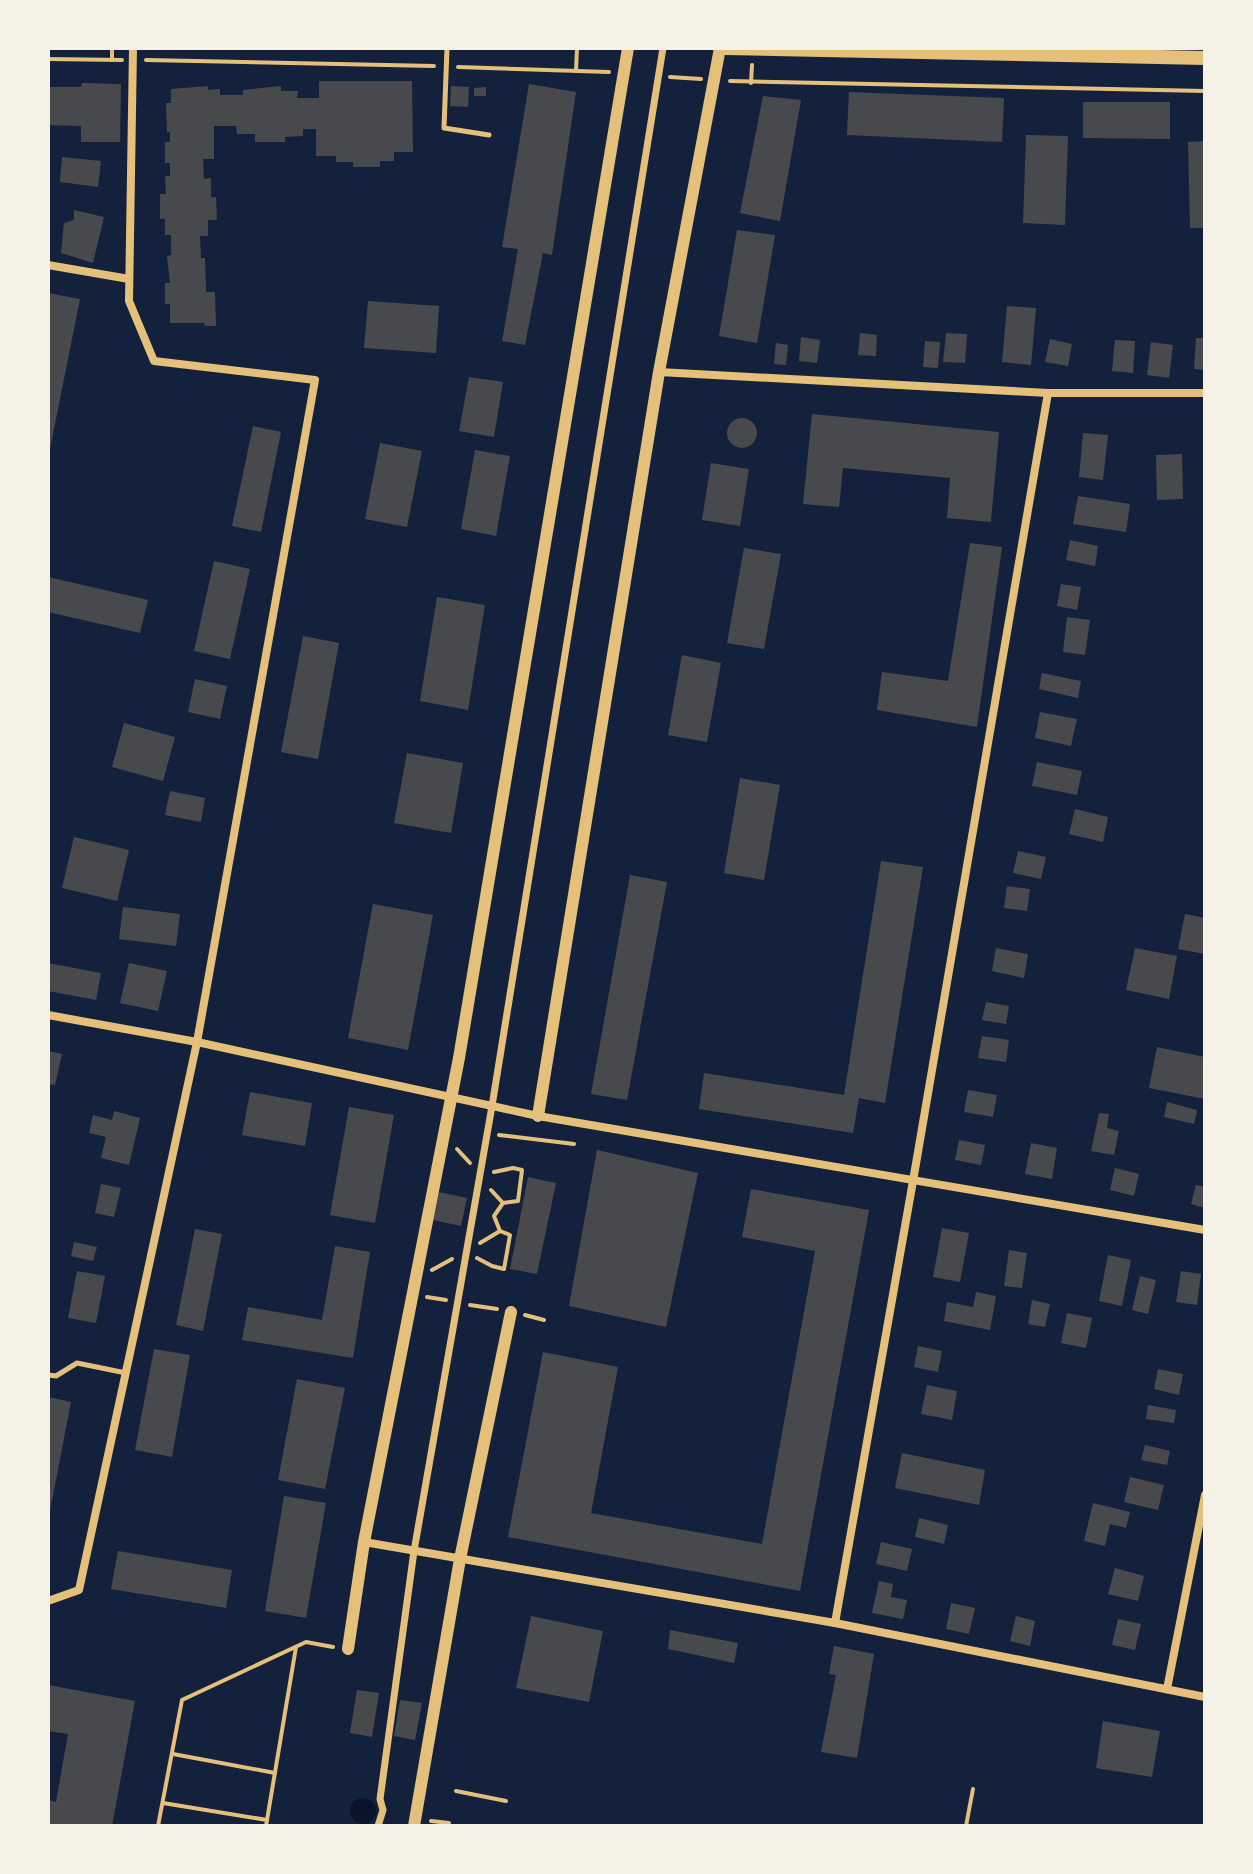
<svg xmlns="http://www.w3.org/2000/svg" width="1253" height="1874" font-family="'Sofia Sans Condensed',sans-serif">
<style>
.water{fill:#0b132b}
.building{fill:#48494c}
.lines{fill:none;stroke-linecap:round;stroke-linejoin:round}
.path{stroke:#e5c07b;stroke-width:4}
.service{stroke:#e5c07b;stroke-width:5}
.pedestrian{stroke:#e5c07b;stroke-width:7}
.minor{stroke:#e5c07b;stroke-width:8}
.tertiary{stroke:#e5c07b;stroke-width:12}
.secondary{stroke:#e5c07b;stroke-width:14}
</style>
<rect width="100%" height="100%" fill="#14213d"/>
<!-- water -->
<circle class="water" cx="363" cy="1811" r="13"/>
<!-- building -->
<g class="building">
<polygon points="319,81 412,81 413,152 394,152 394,161 380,161 380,167 353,167 353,162 336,162 336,156 316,156 316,129 303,129 303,136 285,137 285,142 255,142 255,134 237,134 236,126 214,126 214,159 203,159 204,179 211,178 211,197 216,197 217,220 208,220 208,236 200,236 201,258 205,258 206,292 215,292 216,326 205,326 204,323 170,323 170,304 165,304 165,283 170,283 167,256 171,255 171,235 165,235 165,219 160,219 160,194 166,194 165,176 170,176 170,163 165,163 165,142 170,142 170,132 167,132 166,103 171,103 171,89 208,86 208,90 220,89 220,95 243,95 243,90 281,86 281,91 298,91 297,98 319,98"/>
<polygon points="82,83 121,84 120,142 81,142 81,126 48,125 48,87 81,87"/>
<polygon points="529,84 576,92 552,255 543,253 525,345 502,341 518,249 502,247"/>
<polygon points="451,86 469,87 468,107 450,106"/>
<polygon points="486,87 486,96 474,96 474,88"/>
<polygon points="849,92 1004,98 1002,142 847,135"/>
<polygon points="763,96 801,100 780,221 740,213"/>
<polygon points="1083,102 1170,102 1170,139 1083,138"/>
<polygon points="1026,135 1068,136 1065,225 1023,223"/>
<polygon points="1205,141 1205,228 1190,228 1188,142"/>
<polygon points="62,157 101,161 98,187 60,182"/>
<polygon points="74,210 104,217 93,263 61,253 64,223 74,220"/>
<polygon points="737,230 775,235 757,343 719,336"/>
<polygon points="48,293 80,299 49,454 48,454"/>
<polygon points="368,301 439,306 436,353 364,348"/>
<polygon points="1007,306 1036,308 1031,365 1002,362"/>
<polygon points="860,333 877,335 876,356 858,355"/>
<polygon points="946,333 967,334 965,363 943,362"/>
<polygon points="801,337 820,340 817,363 799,361"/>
<polygon points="1196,338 1205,338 1205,370 1194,369"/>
<polygon points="1050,339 1072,344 1068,366 1045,362"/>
<polygon points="1115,340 1135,341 1133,373 1112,371"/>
<polygon points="925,341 940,342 938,368 923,367"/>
<polygon points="1151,342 1173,345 1169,378 1147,375"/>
<polygon points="776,343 788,345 786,365 774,364"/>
<polygon points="469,377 503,382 494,437 459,431"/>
<polygon points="812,414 999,432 991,522 947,518 950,478 843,468 839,507 803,504"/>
<circle cx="742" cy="433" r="15"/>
<polygon points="253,426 281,432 261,532 232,526"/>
<polygon points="1083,433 1108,435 1103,480 1079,477"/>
<polygon points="380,443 422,451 407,527 365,519"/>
<polygon points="475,450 510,456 496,536 461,529"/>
<polygon points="1182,454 1183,499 1157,500 1156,455"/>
<polygon points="711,463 749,469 740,526 702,520"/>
<polygon points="1078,496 1130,504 1126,532 1073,524"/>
<polygon points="1070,540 1098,546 1095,566 1066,560"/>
<polygon points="970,543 1002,547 977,727 877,710 882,672 948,681"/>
<polygon points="744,548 781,554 764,649 727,643"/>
<polygon points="214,561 250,569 230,659 194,651"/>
<polygon points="48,577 148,600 140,633 48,612"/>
<polygon points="1061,584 1081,587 1077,610 1057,606"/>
<polygon points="437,597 485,605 468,710 420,701"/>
<polygon points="1067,617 1090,620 1085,655 1063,652"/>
<polygon points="303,636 339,643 318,759 281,752"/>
<polygon points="682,655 721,663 707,742 668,735"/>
<polygon points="1042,673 1081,681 1078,698 1039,689"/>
<polygon points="195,679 227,686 220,719 188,712"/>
<polygon points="1040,712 1077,719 1071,746 1035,738"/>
<polygon points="124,723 175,737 163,781 112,767"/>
<polygon points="407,753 463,763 451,833 394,823"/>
<polygon points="1037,762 1082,771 1077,795 1032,786"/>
<polygon points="740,778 780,785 764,880 724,873"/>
<polygon points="170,791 205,798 201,822 165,815"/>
<polygon points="1075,809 1108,817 1103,842 1069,834"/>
<polygon points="74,837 129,850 117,901 62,888"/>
<polygon points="1018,851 1046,857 1041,879 1013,873"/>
<polygon points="881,861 923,867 885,1103 859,1098 853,1133 699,1109 704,1073 844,1095"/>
<polygon points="630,875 667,882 627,1100 591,1094"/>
<polygon points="1007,886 1030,889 1027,911 1004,908"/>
<polygon points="373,904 433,915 408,1050 348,1038"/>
<polygon points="123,907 180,914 176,946 119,939"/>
<polygon points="1185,914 1205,918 1205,954 1178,949"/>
<polygon points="996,948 1028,954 1024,978 992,971"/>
<polygon points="1135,948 1177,956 1169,999 1126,990"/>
<polygon points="48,963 101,973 96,1000 48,991"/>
<polygon points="129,963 167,971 158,1011 120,1003"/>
<polygon points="986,1002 1009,1006 1006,1024 982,1020"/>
<polygon points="982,1036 1009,1040 1006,1062 978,1058"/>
<polygon points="1157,1047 1205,1057 1205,1099 1149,1088"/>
<polygon points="48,1051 62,1054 55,1085 48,1084"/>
<polygon points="968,1090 997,1095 993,1117 964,1112"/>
<polygon points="250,1092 312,1103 305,1146 242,1135"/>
<polygon points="1167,1102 1197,1110 1194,1124 1164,1117"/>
<polygon points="349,1107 394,1115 375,1223 330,1215"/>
<polygon points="114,1111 140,1118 129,1165 101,1158 106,1137 89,1133 93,1115 112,1120"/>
<polygon points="1099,1113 1109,1114 1107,1128 1119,1131 1114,1155 1091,1151"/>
<polygon points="959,1140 985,1145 981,1165 955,1160"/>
<polygon points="1031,1143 1057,1148 1052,1179 1025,1174"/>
<polygon points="597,1150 698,1173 666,1327 569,1306"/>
<polygon points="1115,1168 1139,1174 1134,1196 1110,1190"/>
<polygon points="528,1177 556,1183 537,1274 510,1269"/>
<polygon points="101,1184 121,1188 114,1217 95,1213"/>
<polygon points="1196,1185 1205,1187 1205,1208 1191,1204"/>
<polygon points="751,1189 869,1210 800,1591 508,1537 543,1352 618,1367 591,1513 762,1544 815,1251 742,1237"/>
<polygon points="439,1192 467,1198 461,1226 433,1220"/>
<polygon points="942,1228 969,1233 960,1282 933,1277"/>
<polygon points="195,1229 222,1234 203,1331 176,1325"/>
<polygon points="74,1242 97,1247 93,1261 71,1256"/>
<polygon points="335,1246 370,1252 353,1358 242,1340 248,1307 322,1320"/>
<polygon points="1009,1250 1027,1253 1022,1288 1004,1286"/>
<polygon points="1108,1255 1131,1260 1122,1306 1099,1301"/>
<polygon points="77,1271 105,1276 96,1323 68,1318"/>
<polygon points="1181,1271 1201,1274 1197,1305 1176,1302"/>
<polygon points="1140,1276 1156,1280 1148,1314 1132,1310"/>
<polygon points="976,1292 996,1296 990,1330 944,1321 947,1302 973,1307"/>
<polygon points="1032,1300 1050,1304 1045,1327 1028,1324"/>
<polygon points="1067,1313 1092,1318 1086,1348 1061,1343"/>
<polygon points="918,1346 942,1351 938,1372 914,1367"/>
<polygon points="154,1349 190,1355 172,1457 135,1450"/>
<polygon points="1158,1369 1183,1374 1179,1395 1154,1389"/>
<polygon points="297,1379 345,1388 325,1489 278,1480"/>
<polygon points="927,1385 957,1391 952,1420 921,1414"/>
<polygon points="48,1397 71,1402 49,1516 48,1516"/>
<polygon points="1148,1405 1176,1410 1174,1423 1146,1419"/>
<polygon points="1145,1445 1170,1451 1167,1465 1141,1460"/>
<polygon points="902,1453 985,1470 979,1505 895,1488"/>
<polygon points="1130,1477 1164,1485 1158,1510 1124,1502"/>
<polygon points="284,1496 326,1503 306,1618 265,1611"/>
<polygon points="1093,1503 1130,1512 1126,1528 1110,1524 1105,1546 1084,1541"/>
<polygon points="919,1518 948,1525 944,1544 915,1537"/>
<polygon points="881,1542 912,1549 907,1571 876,1564"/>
<polygon points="118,1551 232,1570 226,1608 111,1589"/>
<polygon points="1115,1568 1144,1576 1138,1601 1108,1594"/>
<polygon points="879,1581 893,1584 891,1597 907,1600 903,1619 872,1613"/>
<polygon points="951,1603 975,1608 969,1634 946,1629"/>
<polygon points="531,1616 603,1631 589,1702 516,1688"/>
<polygon points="1016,1616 1035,1621 1030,1646 1010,1641"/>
<polygon points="1118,1619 1141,1624 1135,1650 1112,1645"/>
<polygon points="670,1630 738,1643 734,1663 668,1649"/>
<polygon points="834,1646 874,1654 857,1758 821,1752 836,1675 829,1674"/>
<polygon points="48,1685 135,1701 112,1826 48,1826 48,1800 56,1802 68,1734 48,1731"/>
<polygon points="357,1690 379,1693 372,1737 350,1733"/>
<polygon points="400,1700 422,1703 415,1740 394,1736"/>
<polygon points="1103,1721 1160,1731 1152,1777 1096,1768"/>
</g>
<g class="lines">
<!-- path -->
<g class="path">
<polyline points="48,59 122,60"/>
<polyline points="112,60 112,48"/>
<polyline points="146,60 434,66"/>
<polyline points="458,67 609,72"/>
<polyline points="576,71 577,48"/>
<polyline points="670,77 701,79"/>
<polyline points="730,81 1205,91"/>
<polyline points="751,83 752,65"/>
<polyline points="499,1135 574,1144"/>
<polyline points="457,1149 470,1163"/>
<polyline points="491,1190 503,1203"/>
<polyline points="480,1243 500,1231"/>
<polyline points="477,1258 492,1266 504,1269 510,1235 500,1231 494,1216 503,1203 518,1201 522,1170 513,1168 494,1172"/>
<polyline points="432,1270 452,1259"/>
<polyline points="427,1297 446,1300"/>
<polyline points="470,1305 497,1309"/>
<polyline points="525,1315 544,1320"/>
<polyline points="173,1754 275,1773"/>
<polyline points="456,1791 506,1801"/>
<polyline points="163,1803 267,1820"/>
<polyline points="431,1821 449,1823"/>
<polyline points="158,1826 182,1700 306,1642 333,1647"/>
<polyline points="266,1826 296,1647"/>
<polyline points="966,1826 973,1789"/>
</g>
<!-- service -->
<g class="service">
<polyline points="447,48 444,128 489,135"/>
<polyline points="48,1375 56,1376 77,1363 126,1373"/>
</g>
<!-- pedestrian -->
<polyline class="pedestrian" points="378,1826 383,1810 380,1799 414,1551 492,1106 663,48"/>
<!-- minor -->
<g class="minor">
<polyline points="48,265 129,279"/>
<polyline points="659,372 1048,393 1205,393"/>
<polyline points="48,1015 197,1042 538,1116 1205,1230"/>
<polyline points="364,1542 835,1623 1205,1697"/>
<polyline points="48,1601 79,1590 197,1042 315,380 154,361 129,301 133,48"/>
<polyline points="835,1623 913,1181 1048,393"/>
<polyline points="1167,1689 1205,1495"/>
</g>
<!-- tertiary -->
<g class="tertiary">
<polyline points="538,1116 659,372 720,48"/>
<polyline points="348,1649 364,1542 459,1058 628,48"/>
<polyline points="414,1826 460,1559 511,1312"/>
</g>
<!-- secondary -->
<polyline class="secondary" points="725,48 1205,58"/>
</g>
<!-- border -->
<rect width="1253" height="1874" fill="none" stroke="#f6f1e7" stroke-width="100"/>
</svg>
